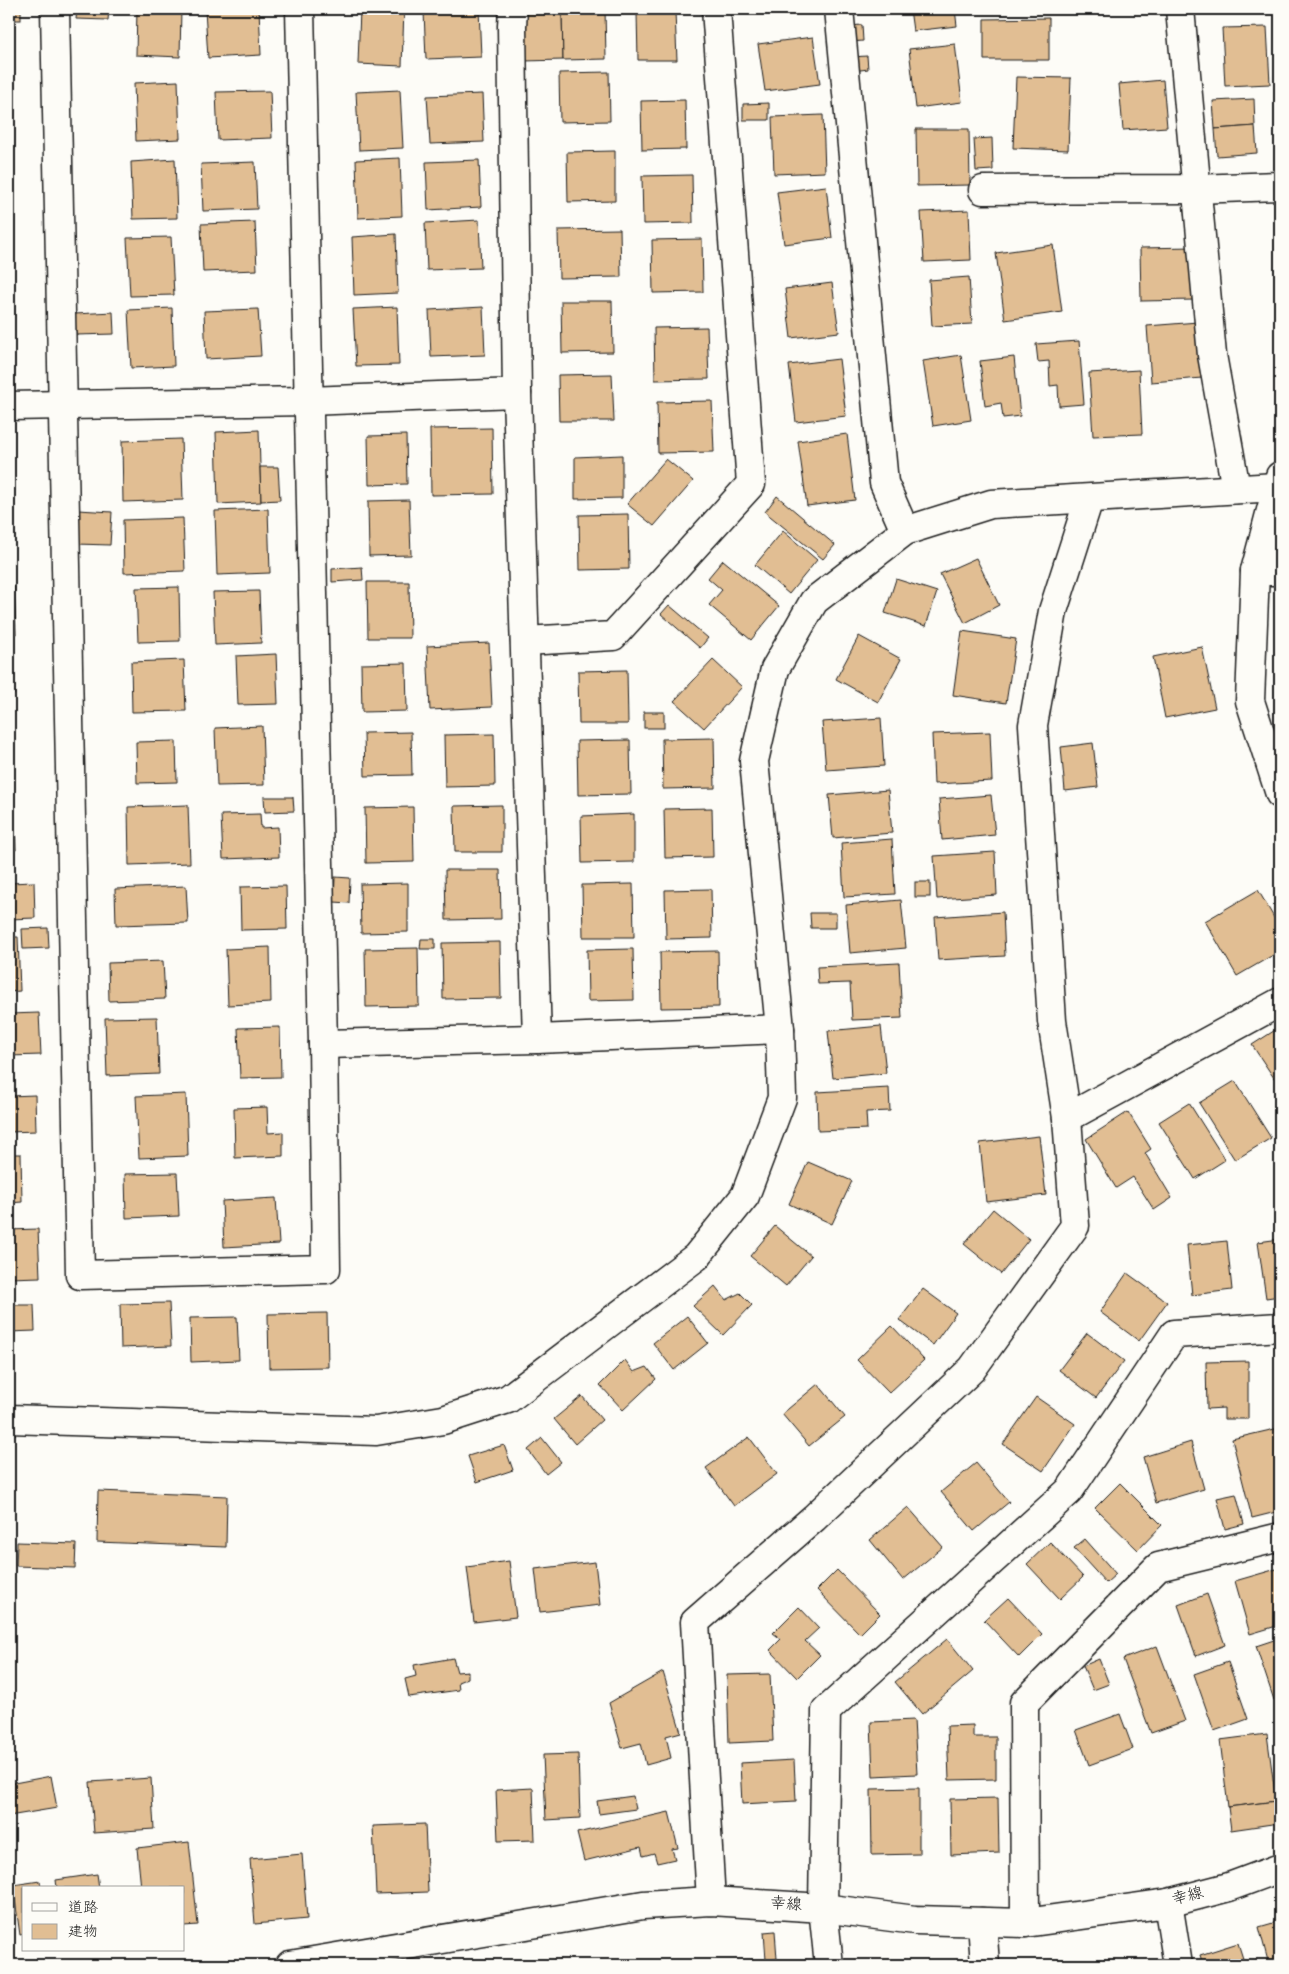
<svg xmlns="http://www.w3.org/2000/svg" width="1289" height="1974" font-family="'Gochi Hand','Klee One',sans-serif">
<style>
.green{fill:#c2e39c;stroke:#6f805c}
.building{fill:#e1be93;stroke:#1c1c1c}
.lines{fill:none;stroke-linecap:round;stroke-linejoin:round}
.minor-casing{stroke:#1c1c1c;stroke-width:31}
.tertiary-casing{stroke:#1c1c1c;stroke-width:31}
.minor{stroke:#fdfcf7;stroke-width:28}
.tertiary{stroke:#fdfcf7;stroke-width:28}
.labels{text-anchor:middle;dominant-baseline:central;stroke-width:4;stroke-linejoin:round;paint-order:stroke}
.street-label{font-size:16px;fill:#1c1c1c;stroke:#fdfcf7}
</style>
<rect width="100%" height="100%" fill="#fdfcf7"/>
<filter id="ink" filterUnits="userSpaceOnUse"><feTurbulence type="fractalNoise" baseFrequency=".02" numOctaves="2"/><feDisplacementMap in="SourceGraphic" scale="10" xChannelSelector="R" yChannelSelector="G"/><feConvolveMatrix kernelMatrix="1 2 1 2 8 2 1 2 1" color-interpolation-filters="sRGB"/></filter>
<g filter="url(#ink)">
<!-- green -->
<polygon class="green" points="1278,592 1280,592 1280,710 1276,696"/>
<!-- building -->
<g class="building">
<rect x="9" y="9" width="12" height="11"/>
<polygon points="77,9 109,9 108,20 76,19"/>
<polygon points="137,9 181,9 180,57 136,55"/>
<polygon points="259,9 261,55 208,58 205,10"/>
<polygon points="360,9 404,9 402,66 358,64"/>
<polygon points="479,9 481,57 426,59 424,12"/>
<polygon points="523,9 562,9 563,60 524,61"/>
<polygon points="562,9 605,9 606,59 563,60"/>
<polygon points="910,9 955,9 957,26 913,31"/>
<polygon points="1038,9 1100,9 1100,13 1038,11"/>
<polygon points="675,12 677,60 638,60 637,13"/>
<polygon points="1049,18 1049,60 984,60 984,19"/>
<polygon points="862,25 863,41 850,42 848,26"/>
<polygon points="1267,27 1270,84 1225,86 1222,28"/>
<polygon points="813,37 820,84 765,91 758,44"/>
<polygon points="955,44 962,102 916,108 909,49"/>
<polygon points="867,56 868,69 853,71 851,57"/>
<polygon points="609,72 610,121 560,122 559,73"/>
<polygon points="1016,77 1071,78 1068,150 1013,148"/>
<polygon points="1163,80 1167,127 1123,130 1119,84"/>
<polygon points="178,81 180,139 136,141 134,83"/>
<polygon points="400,90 403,148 359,150 356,92"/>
<polygon points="270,91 272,138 218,140 216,92"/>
<polygon points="482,94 484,142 430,144 427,96"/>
<polygon points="1277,94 1280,94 1280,125 1278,125"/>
<polygon points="1254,99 1255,126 1215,129 1213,101"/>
<polygon points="685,100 686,149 642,150 641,101"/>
<polygon points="9,102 11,102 13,150 9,150"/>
<polygon points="769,103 769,120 743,120 743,104"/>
<polygon points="823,115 825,172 774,174 772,117"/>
<polygon points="1278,125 1280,125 1280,175 1279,175"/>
<polygon points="1255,126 1257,153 1217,156 1215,129"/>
<polygon points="916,129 969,129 970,185 917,186"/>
<polygon points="992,138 993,170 976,171 974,139"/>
<polygon points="615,151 615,201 568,202 567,152"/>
<polygon points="400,158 402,216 358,218 356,160"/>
<polygon points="175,159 177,218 133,219 131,162"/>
<polygon points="479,160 481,207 428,210 426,162"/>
<polygon points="255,162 257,209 203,211 201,164"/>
<polygon points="692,175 693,223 643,224 642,176"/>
<polygon points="826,186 832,238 784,244 777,192"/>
<polygon points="969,210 971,260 924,262 921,212"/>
<polygon points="479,220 481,268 427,270 425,223"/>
<polygon points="255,222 257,270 203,272 201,224"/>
<polygon points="620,229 621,277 559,278 558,230"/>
<polygon points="396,234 398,293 354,295 352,237"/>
<polygon points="171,237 174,295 130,296 127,238"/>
<polygon points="702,239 703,292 653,293 652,240"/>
<polygon points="1053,245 1062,312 1005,320 996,253"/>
<polygon points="1193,247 1194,300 1141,301 1140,248"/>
<polygon points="969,277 972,324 932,326 929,280"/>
<polygon points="832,283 839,332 791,338 785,289"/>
<polygon points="561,301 612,301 613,352 562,353"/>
<polygon points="397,307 399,365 356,366 353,309"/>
<polygon points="483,307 485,355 431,357 429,310"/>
<polygon points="172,308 174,366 131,368 128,310"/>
<polygon points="258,309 261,356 206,359 204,311"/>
<polygon points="113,312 114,334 76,335 75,314"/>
<polygon points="1198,322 1202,378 1151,382 1147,326"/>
<polygon points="707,327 709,379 655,380 654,328"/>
<polygon points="1079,341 1084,404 1059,406 1058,385 1050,386 1049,361 1038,362 1036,344"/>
<polygon points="961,355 971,420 933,426 923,361"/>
<polygon points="1014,357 1020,416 1003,418 1001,403 985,406 980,361"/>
<polygon points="839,359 846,416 796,422 789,365"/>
<polygon points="1139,370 1142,434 1093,436 1089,373"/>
<polygon points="612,374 614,421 559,421 558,375"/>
<polygon points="712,401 714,452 658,453 657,402"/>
<polygon points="492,428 493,494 431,495 430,429"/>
<polygon points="259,430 261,502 218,504 216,432"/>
<polygon points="847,434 855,500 807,506 798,441"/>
<polygon points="406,435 407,484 369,485 368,436"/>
<polygon points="9,439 11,439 12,496 9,496"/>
<polygon points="181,439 183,500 123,502 122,441"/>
<polygon points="622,455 622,498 575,499 575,457"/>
<polygon points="666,459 693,481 654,526 627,504"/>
<polygon points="260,467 278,467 280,500 261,501"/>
<polygon points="777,496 835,545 823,559 765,512"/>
<polygon points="409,500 411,555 369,556 368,501"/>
<polygon points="268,509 270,573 217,575 215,511"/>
<polygon points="78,510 112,512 110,545 76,544"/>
<polygon points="628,514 629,569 580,570 579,515"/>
<polygon points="183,518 185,571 124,573 123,520"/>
<polygon points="9,524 11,568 9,568"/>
<polygon points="783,531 817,560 789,594 755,565"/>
<polygon points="976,558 999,605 965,623 940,574"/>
<polygon points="723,560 779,606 751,640 709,605 722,590 708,578"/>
<polygon points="362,567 363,580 332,582 332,569"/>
<polygon points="896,579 937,592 926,626 885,613"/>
<polygon points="367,582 409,582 410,638 368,638"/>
<polygon points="9,586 14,586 16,634 9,635"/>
<polygon points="179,587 180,641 138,642 136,588"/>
<polygon points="259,591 261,643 215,645 213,592"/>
<polygon points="669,605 708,638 700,648 661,614"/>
<polygon points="962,631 1016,639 1006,703 953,695"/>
<polygon points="859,636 901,659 878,702 836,679"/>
<polygon points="489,643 492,707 430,710 427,646"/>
<polygon points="1202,647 1215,708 1165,718 1153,657"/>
<polygon points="12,650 14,695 9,695 9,651"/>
<polygon points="276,654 278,704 238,705 236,656"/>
<polygon points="184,660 186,711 132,712 131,662"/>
<polygon points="713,660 742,687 704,728 674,701"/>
<polygon points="406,663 407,711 362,712 361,664"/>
<polygon points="627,670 628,724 579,724 578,671"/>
<rect x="644" y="712" width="20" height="16"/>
<polygon points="881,718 884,766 826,770 822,722"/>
<polygon points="262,726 264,785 217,786 215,728"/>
<polygon points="411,732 412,775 365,776 364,733"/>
<polygon points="990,732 992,781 934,784 932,734"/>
<polygon points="494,734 495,786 445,787 444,735"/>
<polygon points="714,738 715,788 663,789 662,739"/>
<polygon points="630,740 631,794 578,795 577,741"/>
<polygon points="176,741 177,782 137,783 136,742"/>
<polygon points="1093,743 1098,787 1065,791 1061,747"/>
<polygon points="888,790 892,833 833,838 829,795"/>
<polygon points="9,795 14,795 16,850 9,850"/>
<polygon points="991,795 995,835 942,840 939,799"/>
<polygon points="264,797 293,797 294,811 265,812"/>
<polygon points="188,805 190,863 129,865 128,807"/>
<polygon points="502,805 502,852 455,852 454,806"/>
<polygon points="413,807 414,862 366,863 365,808"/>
<polygon points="712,808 713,857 665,858 664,809"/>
<polygon points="260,814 261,828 278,827 279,857 223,859 221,815"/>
<polygon points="634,814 634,862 582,863 581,816"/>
<polygon points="892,839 895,894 844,897 841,843"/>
<polygon points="995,852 997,895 937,899 934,856"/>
<polygon points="445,870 500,870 501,919 446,920"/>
<polygon points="335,877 350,878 349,903 334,902"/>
<polygon points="34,882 35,918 9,919 9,883"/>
<rect x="915" y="882" width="15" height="15"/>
<polygon points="408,883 408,932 361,933 360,884"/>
<polygon points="633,884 634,937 583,937 582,885"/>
<polygon points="186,886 188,923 116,925 115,889"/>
<polygon points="286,886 287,929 241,930 240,887"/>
<polygon points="711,889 712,938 666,939 665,890"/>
<polygon points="1258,890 1280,928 1280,951 1237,976 1205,921"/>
<polygon points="901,900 906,948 850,953 846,905"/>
<polygon points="1003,912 1005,956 938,960 935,917"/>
<polygon points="810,913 836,913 836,928 811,928"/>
<polygon points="48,928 49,948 23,949 22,929"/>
<polygon points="9,937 18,937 20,991 9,992"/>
<polygon points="421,939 435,939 435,949 420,949"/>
<polygon points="500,942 501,998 443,999 442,943"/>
<polygon points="270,947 271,1003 228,1005 226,949"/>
<polygon points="418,948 419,1006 366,1007 365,949"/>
<polygon points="633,949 634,1000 588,1001 587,950"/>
<polygon points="718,951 719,1007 661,1008 660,952"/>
<polygon points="163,961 165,999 109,1001 108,963"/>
<polygon points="899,963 902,1018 852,1020 850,983 818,984 817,967"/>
<polygon points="39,1013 41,1055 9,1056 9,1014"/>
<polygon points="157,1017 159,1074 107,1076 105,1018"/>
<polygon points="881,1026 886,1073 833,1078 828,1031"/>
<polygon points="280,1027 281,1077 240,1078 238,1028"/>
<polygon points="1280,1027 1280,1074 1274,1078 1252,1045"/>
<polygon points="1235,1081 1271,1138 1235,1160 1199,1103"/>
<polygon points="889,1088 890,1111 866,1112 867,1129 818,1131 817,1092"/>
<polygon points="186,1094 188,1156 139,1158 136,1096"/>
<polygon points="35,1095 36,1131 9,1132 9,1096"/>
<polygon points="1189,1103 1225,1160 1195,1179 1159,1122"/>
<polygon points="267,1107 268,1133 283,1132 283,1156 235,1158 234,1108"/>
<polygon points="1128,1112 1151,1149 1145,1153 1172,1198 1154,1210 1133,1177 1116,1188 1086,1139"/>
<polygon points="1039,1136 1046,1195 986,1202 980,1143"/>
<polygon points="9,1154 21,1154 22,1202 9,1203"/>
<polygon points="808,1162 852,1181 832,1224 789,1204"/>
<polygon points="177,1173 179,1216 126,1218 125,1174"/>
<polygon points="276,1198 279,1244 224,1247 222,1201"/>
<polygon points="993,1209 1029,1239 1001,1274 964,1244"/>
<polygon points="775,1226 811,1256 786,1286 750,1256"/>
<polygon points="38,1229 40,1277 9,1278 9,1230"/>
<polygon points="1280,1239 1280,1296 1266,1298 1258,1242"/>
<polygon points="1227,1241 1232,1290 1192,1295 1187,1245"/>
<polygon points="1127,1273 1167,1302 1139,1341 1100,1312"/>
<polygon points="715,1286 726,1300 740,1293 752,1305 723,1335 693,1306"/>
<polygon points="923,1289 956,1313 933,1345 899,1320"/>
<polygon points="9,1290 13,1290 14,1305 34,1305 35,1331 9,1332"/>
<polygon points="169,1303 171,1346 121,1348 120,1304"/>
<polygon points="327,1313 328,1367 269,1368 268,1314"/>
<polygon points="687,1316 708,1343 674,1370 653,1343"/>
<polygon points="237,1317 239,1360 191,1362 190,1318"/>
<polygon points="892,1326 924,1360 889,1393 857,1360"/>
<polygon points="1087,1333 1124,1361 1096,1398 1059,1370"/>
<polygon points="625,1360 634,1372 647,1367 656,1379 623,1410 600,1385"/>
<polygon points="1248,1361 1248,1419 1224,1419 1224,1408 1207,1409 1206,1362"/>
<polygon points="818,1384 845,1417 809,1446 782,1414"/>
<polygon points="582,1396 602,1420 575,1444 554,1419"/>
<polygon points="1036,1397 1075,1424 1043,1471 1003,1444"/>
<polygon points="1279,1428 1280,1434 1280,1511 1252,1518 1232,1439"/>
<polygon points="749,1437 777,1474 734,1506 706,1468"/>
<polygon points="542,1438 561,1462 546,1474 528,1450"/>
<polygon points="1191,1442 1204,1489 1156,1503 1143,1457"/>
<polygon points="504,1445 513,1470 477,1482 468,1456"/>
<polygon points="976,1463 1009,1502 974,1531 941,1492"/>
<polygon points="1120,1483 1162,1525 1138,1550 1095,1508"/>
<polygon points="98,1491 227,1496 226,1547 97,1542"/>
<polygon points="1236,1494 1244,1524 1225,1529 1217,1498"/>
<polygon points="908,1507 943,1547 903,1580 870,1540"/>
<polygon points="1085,1539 1116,1574 1106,1583 1074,1548"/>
<polygon points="17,1542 76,1544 75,1568 16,1566"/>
<polygon points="1050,1542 1083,1577 1060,1599 1027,1564"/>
<polygon points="509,1561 516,1617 474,1622 467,1567"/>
<polygon points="595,1562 600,1605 540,1612 535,1569"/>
<polygon points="1280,1568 1280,1625 1250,1634 1235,1581"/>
<polygon points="837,1570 880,1614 860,1634 817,1590"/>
<polygon points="1207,1594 1225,1645 1196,1656 1178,1605"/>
<polygon points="1008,1598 1042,1634 1019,1657 984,1620"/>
<polygon points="799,1607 819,1628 805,1641 820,1655 797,1678 770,1650 781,1639 773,1633"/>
<polygon points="1280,1638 1280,1698 1274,1700 1256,1646"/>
<polygon points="947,1639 973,1671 922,1714 895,1682"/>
<polygon points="1157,1646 1185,1721 1151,1733 1123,1659"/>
<polygon points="453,1658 457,1672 468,1671 468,1678 458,1682 459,1690 409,1697 405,1679 416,1676 414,1665"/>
<polygon points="1099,1659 1109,1684 1093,1690 1083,1666"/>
<polygon points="1228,1662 1248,1719 1214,1731 1194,1674"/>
<polygon points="663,1672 681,1732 666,1736 671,1758 646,1765 641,1743 622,1748 609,1703"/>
<polygon points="770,1674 773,1741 729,1743 727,1675"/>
<polygon points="1120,1714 1133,1749 1089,1765 1076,1730"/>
<polygon points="914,1720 917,1774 873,1776 871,1722"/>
<polygon points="973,1725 973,1737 996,1737 996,1779 949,1780 947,1726"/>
<polygon points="1267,1734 1276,1801 1228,1807 1220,1740"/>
<polygon points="578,1754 580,1818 546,1820 543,1755"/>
<polygon points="794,1760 796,1801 742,1804 740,1763"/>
<polygon points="51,1776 57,1808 9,1816 9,1784"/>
<polygon points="151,1778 154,1829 94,1833 90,1782"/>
<polygon points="533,1788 535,1840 498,1841 496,1790"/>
<polygon points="919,1788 919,1854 872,1855 871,1789"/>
<polygon points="633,1796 636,1809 599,1814 597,1801"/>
<polygon points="998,1798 999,1853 951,1855 950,1799"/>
<polygon points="1276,1801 1279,1823 1231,1830 1228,1807"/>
<polygon points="669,1812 678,1848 672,1849 675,1859 657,1863 654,1853 643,1856 641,1847 584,1861 577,1833"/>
<polygon points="425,1824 428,1892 376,1894 373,1826"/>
<polygon points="189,1842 198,1925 184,1926 184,1888 141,1888 137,1848"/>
<polygon points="302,1854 307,1919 255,1924 250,1859"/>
<polygon points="97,1874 99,1888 57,1888 56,1880"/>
<polygon points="40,1881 41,1888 24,1888 24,1934 20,1935 13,1885"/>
<polygon points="1280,1921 1280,1964 1269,1965 1259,1927"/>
<polygon points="775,1931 777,1959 766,1960 764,1932"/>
<polygon points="1238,1943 1245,1965 1203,1965 1200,1955"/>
<polygon points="620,1961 622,1965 608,1965"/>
</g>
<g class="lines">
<!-- minor casing -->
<g class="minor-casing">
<g id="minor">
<polyline points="55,9 80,1275 326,1269 323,1044 300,9"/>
<polyline points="513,9 512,26 517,393 537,1039"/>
<polyline points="839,9 884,483 905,531"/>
<polyline points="1180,9 1212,355 1236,489"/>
<polyline points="983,190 1195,189 1280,186"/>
<polyline points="9,406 308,401 517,393"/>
<polyline points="1280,476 1255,571 1250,701 1280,794"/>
<polyline points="1255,571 1280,571"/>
<polyline points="525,641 613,636 751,484 716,9"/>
<polyline points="323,1044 537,1039 780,1029"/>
<polyline points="1067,1118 1280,1002"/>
<polyline points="9,1419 376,1431 443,1420 508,1399 696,1257 745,1196 782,1098 780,1029 754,761 775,669 814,601 905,531 991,504 1276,487"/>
<polyline points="711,1901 695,1622 814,1518 972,1369 1075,1226 1067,1118 1052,1021 1033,725 1053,611 1089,499"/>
<polyline points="1168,1903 1178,1965"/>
<polyline points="982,1922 985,1965"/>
<polyline points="1025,1923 1024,1703 1158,1567 1280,1537"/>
<polyline points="829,1965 823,1908 826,1711 1069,1491 1174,1334 1280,1327"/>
</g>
</g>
<!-- tertiary casing -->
<g class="tertiary-casing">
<polyline id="tertiary" points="290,1965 643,1905 711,1901 823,1908 915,1920 1025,1923 1168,1903 1229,1887 1280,1868"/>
</g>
<!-- minor -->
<use href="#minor" class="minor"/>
<!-- tertiary -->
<use href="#tertiary" class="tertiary"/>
</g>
</g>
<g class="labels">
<!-- street labels -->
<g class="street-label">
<text transform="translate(1188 1898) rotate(-15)">幸線</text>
<text transform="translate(786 1906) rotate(4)">幸線</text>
</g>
</g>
<!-- margin -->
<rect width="1289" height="1974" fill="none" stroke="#fdfcf7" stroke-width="30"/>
<rect x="15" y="15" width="1259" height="1944" fill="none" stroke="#1c1c1c" stroke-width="2" filter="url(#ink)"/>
<!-- legend -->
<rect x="22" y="1886" width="162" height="65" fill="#fdfcf7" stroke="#a3a29f"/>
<rect x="32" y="1903" width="25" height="8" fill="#fdfcf7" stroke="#a3a29f"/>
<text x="68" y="1912" font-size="15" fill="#1c1c1c">道路</text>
<rect x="32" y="1924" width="25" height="15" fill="#e1be93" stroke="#a3a29f"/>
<text x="68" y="1936" font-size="15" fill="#1c1c1c">建物</text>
</svg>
